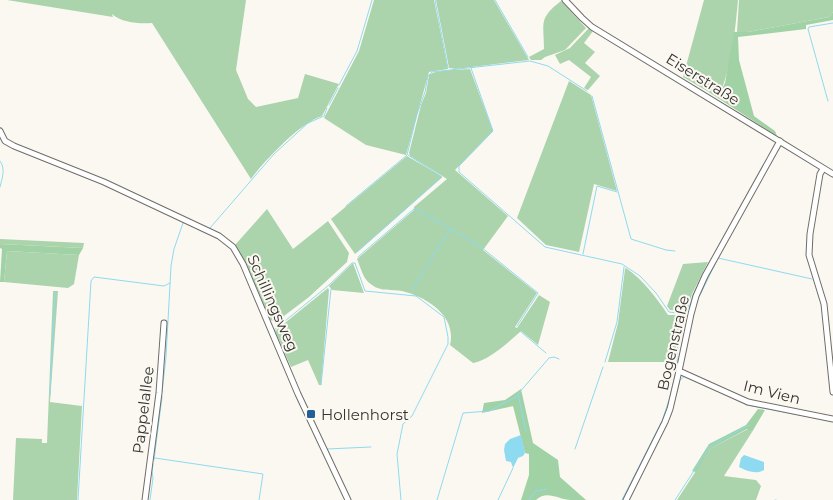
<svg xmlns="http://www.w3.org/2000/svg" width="833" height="500" font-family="Montserrat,sans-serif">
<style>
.green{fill:#abd4ad}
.forest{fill:#a1d2a5}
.water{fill:#8edaf0}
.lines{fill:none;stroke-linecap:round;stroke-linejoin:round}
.stream{stroke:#8edaf0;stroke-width:1}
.minor-casing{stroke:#706d68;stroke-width:7}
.minor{stroke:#fff;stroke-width:5}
.poi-dot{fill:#235f96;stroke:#fbf8f1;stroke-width:2}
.labels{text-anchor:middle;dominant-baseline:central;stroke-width:4;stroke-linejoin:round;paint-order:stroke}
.street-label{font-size:15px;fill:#353432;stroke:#fbf8f1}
.poi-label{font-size:15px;fill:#353432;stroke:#fbf8f1;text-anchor:start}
</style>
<rect width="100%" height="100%" fill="#fbf8f1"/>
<!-- green -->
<g class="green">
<path d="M7,0h239l-10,70 12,29 8,8 42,-9 7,-24 34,10 -17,32c-22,7 -57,44 -71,63l-99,-156c-12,1 -30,0 -40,-9l1,3z"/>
<polygon points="374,0 434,0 448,69 429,72 406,155 366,145 324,118 359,51"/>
<polygon points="436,0 494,0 529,60 456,69 449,68"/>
<path d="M704,0h34c-3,32 -6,66 -19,96l-12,-5 -24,-14z"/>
<polygon points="739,0 833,0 833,12 829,17 748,32 737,32"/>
<path d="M561,1l25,27 -21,22 -20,7 -4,3h-10l-2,-3 15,-8c0,-27 -6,-30 17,-48z"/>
<polygon points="589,28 593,31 584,43 595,52 585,63 600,76 588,90 584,88 591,77 569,60 560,64 555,55 570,48"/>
<path d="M470,69l23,62 -38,39 53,46 -25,34 54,43 -22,34 2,1 22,-33 11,7 -12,43 -17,-14c-11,10 -33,30 -48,32l-23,-18c7,-29 -23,-48 -48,-54 -10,-2 -21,1 -30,-6 -9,-5 -11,-17 -15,-26l57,-49v-3l33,-28 -37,-23 -1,-3 12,-48 5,-12 3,-18c9,-6 29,-5 41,-6z"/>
<polygon points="569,81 591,95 617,191 594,184 579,252 546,245 517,218"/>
<polygon points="407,156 441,176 441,178 355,254 331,219"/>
<polygon points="267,209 293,249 328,221 349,253 347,262 309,297 276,322 270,320 246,263 235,245"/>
<polygon points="0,239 84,243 83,248 0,244"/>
<polygon points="7,251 79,255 74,284 68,288 4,282"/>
<polygon points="708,262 692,294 688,308 681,311 670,310 667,306 683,264"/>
<polygon points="353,263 364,293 332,290 329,286"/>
<path d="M626,268c18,13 30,29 42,47h16l-7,25 -2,22h-67l10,-39 7,-54z"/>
<polygon points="328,288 329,290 321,385 319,385 308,360 291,367 275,331"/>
<polygon points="53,291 58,291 50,402 82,406 77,500 13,500 16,438 42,439 42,443 47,443"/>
<polygon points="748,429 752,432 724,476 756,480 761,486 756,500 677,500 711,448"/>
</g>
<!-- forest -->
<g class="forest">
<polygon points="833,12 833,20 806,25 806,29 738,37 739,60 754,116 775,131 777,136 707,91 719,95 725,83 734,32 748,32 829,17"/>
<polygon points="0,244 83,248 79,255 7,251 4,282 0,282 2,249 0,248"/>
<path d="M521,389l12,54 25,17 2,17 26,23c-5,0 -11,0 -16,0 -13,-1 -23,-10 -34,0h-15l8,-25v-21l-4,-1 -12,-47 -31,7 2,-10 21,-3z"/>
<polygon points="758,409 765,410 752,432 747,429 711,448 696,472 692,471 709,444 746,425"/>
</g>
<!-- water -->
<g class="water">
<polygon points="521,435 525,453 523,456 518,458 513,468 511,462 506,461 504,450 505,444 510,439"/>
<path d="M744,455l20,7v8c-8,5 -17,1 -25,-3l2,-9z"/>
</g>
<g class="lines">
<!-- stream -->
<g class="stream">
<polyline points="435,0 448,68"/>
<polyline points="495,0 528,57"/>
<polyline points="471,68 493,131 459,166 459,172 545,247 622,264 640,276 656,293 669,312 685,314 678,340 677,362"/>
<polyline points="339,85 357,51 372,0"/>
<polyline points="592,96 631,239 666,250 675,251"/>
<polyline points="828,101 808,29 809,27 833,23"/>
<polyline points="329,105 338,88"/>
<path d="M0,161c6,8 2,17 0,26"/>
<polyline points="346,206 407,155 417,114 425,92 428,76 432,72 530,61 548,66 587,91"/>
<polyline points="193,226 205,232"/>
<polyline points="210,228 274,154 308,123 324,116 327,108"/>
<polyline points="357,252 442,177 408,155"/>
<polyline points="583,254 597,186 617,192"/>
<polyline points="358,257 415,208 481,247 538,293 517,326"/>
<polyline points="412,290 450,229"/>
<polyline points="700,295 718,258 812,279"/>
<polyline points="685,314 688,311 693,295 709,263"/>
<polyline points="520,331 546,353"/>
<polyline points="605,362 617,322 624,267"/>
<polyline points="290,368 274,330 329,285 352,263 355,263 365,291 416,296 444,317 448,337 448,344 412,416 403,424 397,454 401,500"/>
<polyline points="321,385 331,289"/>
<polyline points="162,392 166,357 171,266 174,249 183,223 185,222"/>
<polyline points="721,392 747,405 825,420"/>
<polyline points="50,395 55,293"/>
<polyline points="526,431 518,394 549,358 554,357 559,359"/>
<polyline points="327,449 371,447"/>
<polyline points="575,449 603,367"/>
<polyline points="155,458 263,474 259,500"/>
<polyline points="154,460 162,397"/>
<polyline points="78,500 91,281 94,277 164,286 170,283"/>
<polyline points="150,500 153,478 152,471 153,464"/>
<polyline points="437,500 463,413 489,411 518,396"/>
<polyline points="498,500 513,468"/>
<polyline points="529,500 536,491 547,489"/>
<polyline points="622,500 662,421 670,397 677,367"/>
<polyline points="629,500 671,415 680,380 685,376"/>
<polyline points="675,500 710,446 749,425"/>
<polyline points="775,500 776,500"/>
</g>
<!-- minor casing -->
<g class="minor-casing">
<g id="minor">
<polyline points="565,0 582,18 592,27 833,174"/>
<polyline points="0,131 5,141 14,146 104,182 219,236 233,247 243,264 298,394 348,500"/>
<polyline points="823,169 820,174 810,234 809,255 824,304 833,392"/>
<polyline points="679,371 748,402 833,419"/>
<polyline points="145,500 159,393 164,323"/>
<polyline points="626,500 665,422 670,409 679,371 691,314 696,296 705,276 780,141"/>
</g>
</g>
<!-- minor -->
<use href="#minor" class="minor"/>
</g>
<!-- markers -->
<rect class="poi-dot" x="306" y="409" width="10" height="10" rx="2.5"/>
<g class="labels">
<!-- street labels -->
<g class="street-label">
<text transform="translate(703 79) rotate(32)">Eiserstraße</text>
<text transform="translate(273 303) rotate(66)">Schillingsweg</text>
<text transform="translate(673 343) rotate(-77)">Bogenstraße</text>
<text transform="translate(772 392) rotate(14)">Im Vien</text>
<text transform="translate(143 410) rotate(-83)">Pappelallee</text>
</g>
<!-- poi labels -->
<g class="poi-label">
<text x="321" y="414">Hollenhorst</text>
</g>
</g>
</svg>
